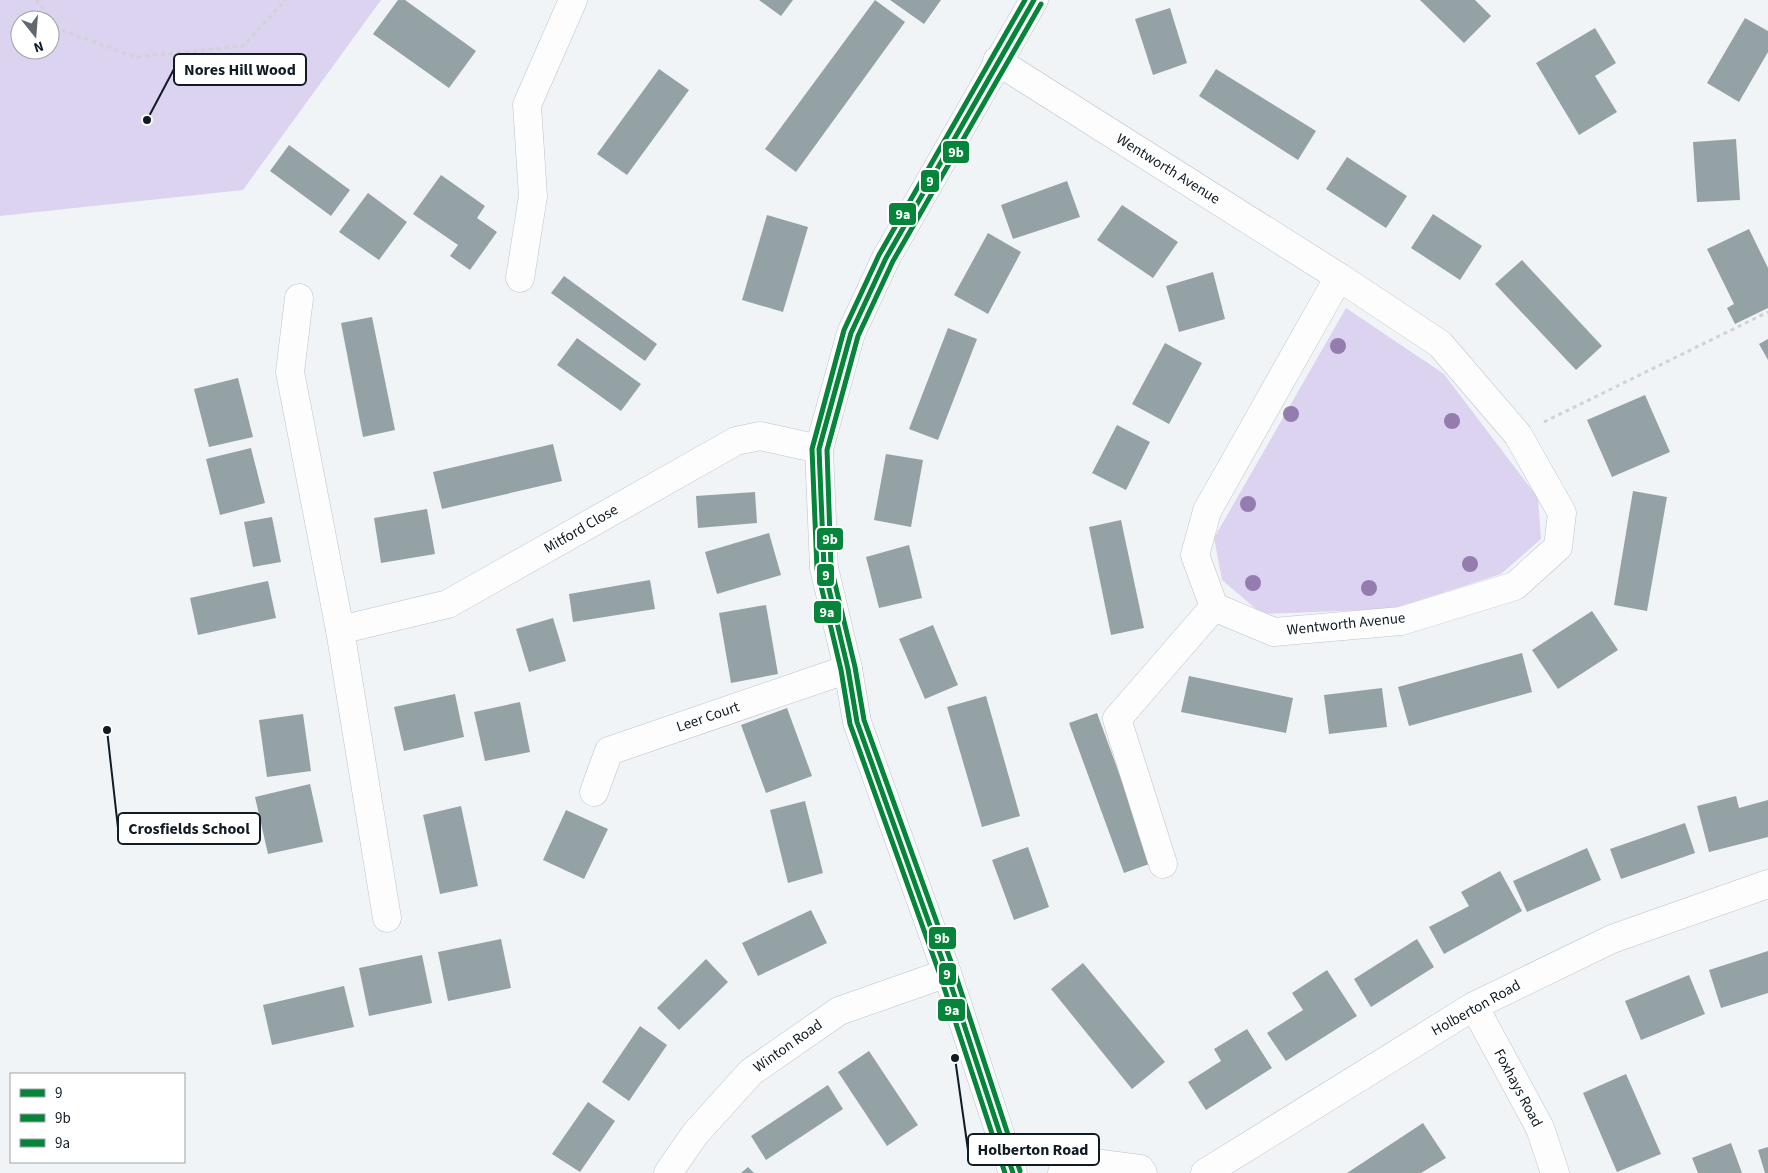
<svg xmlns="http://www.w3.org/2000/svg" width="1768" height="1173" font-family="'Source Sans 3',sans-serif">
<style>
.green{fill:#dcd3f0;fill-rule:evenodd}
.building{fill:#94a2a5}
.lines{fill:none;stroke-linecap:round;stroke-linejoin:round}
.minor-casing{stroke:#bcc3c8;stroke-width:29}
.path{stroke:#d0d2d3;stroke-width:3;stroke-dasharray:4 4;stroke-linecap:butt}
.minor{stroke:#fdfdfe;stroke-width:28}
.bus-1-casing{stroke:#fff;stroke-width:9}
.bus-2-casing{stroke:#fff;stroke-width:9}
.bus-3-casing{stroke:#fff;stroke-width:9}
.bus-1{stroke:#048539;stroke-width:5}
.bus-2{stroke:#048539;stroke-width:5}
.bus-3{stroke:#048539;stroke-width:5}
.tree{fill:#947dae}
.labels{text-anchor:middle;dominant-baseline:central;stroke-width:5;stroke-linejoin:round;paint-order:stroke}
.street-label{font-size:15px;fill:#101c25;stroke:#fff}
.leader{fill:none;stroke:#101c25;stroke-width:2}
.callout-dot{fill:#101c25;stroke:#fff;stroke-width:2}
.callout{fill:#fff;stroke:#101c25;stroke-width:2}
.callout-label{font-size:16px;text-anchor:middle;font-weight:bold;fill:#101c25}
.line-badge{stroke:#fff;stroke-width:2}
.badge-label{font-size:14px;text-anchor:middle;font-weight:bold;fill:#fff}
</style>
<rect width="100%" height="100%" fill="#f1f4f6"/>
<!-- green -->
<g class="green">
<path d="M0,0h381l-138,190 -243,26zM20,20h30v30h-30z"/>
<polygon points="1346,308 1444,374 1538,498 1541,539 1501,574 1392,609 1262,614 1222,580 1214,538"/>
</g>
<!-- building -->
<g class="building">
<polygon points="398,0 405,0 476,51 449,88 373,34"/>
<polygon points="759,0 793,0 781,16"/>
<polygon points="875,0 905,22 796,172 765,149"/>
<polygon points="890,0 941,0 924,24"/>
<polygon points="1420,0 1475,0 1491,16 1464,43"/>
<polygon points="1170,8 1187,63 1153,75 1135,19"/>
<polygon points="1745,18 1768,31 1768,52 1739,102 1707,83"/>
<polygon points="1595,28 1616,63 1595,76 1617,112 1579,135 1536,63"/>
<polygon points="659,69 689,90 627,175 597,154"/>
<polygon points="1216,69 1316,131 1298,160 1199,96"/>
<polygon points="1736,139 1740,200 1697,202 1693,142"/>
<polygon points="289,145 350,190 331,216 270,171"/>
<polygon points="1347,157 1407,196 1386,228 1326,189"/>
<polygon points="441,175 485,206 477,218 497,232 470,270 450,256 458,245 413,214"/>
<polygon points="1067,181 1080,217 1013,239 1001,205"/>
<polygon points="368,193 407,222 379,260 339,232"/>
<polygon points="1122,205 1178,242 1153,278 1097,240"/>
<polygon points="1433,214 1482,246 1460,280 1411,248"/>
<polygon points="767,215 808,227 783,312 742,300"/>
<polygon points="1749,229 1768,268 1768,308 1735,324 1727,308 1734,304 1707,249"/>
<polygon points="988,233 1021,252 988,314 954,295"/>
<polygon points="1522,260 1602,346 1576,370 1495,284"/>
<polygon points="1213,272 1225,319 1179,332 1166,286"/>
<polygon points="564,276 657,344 645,361 551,293"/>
<polygon points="372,317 395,430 363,437 341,323"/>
<polygon points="948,328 977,339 938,440 909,429"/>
<polygon points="577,338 641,384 621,411 557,365"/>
<polygon points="1768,339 1768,360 1759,344"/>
<polygon points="1165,343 1202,363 1169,424 1132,404"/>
<polygon points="238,378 253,437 209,447 194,389"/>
<polygon points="1645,395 1670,452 1612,477 1587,420"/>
<polygon points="1117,425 1150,442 1126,490 1092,473"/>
<polygon points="553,444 562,481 442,509 433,472"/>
<polygon points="251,448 265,503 220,515 206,459"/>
<polygon points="886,454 923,460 911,527 874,520"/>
<polygon points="1633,491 1667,497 1647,611 1614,605"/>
<polygon points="755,492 757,523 698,528 696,496"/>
<polygon points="427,509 435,554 381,563 374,518"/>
<polygon points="272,517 281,562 253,567 244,522"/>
<polygon points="1121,520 1144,628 1111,635 1089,527"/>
<polygon points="769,533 781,575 717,594 705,552"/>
<polygon points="909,545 922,598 879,608 866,557"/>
<polygon points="650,580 655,609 573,622 569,594"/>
<polygon points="268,581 276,618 198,635 190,598"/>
<polygon points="766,605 778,674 731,683 719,613"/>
<polygon points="1592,611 1618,650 1558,689 1532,650"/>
<polygon points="553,618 566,661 529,672 516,629"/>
<polygon points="933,625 958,685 925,699 899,639"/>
<polygon points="1522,653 1532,692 1409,726 1398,687"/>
<polygon points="1189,676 1293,698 1286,733 1181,712"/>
<polygon points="1382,688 1387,727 1329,734 1324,695"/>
<polygon points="455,694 464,737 404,751 394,707"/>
<polygon points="986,696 1020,816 982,827 947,707"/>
<polygon points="520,702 530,752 485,761 474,712"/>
<polygon points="787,708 812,776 766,793 741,725"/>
<polygon points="1097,713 1152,863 1124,873 1069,723"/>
<polygon points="303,714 311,771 267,777 259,720"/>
<polygon points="310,784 323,842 268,854 255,797"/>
<polygon points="1736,796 1739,808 1768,800 1768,837 1709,852 1697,806"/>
<polygon points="805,801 823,873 788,883 770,810"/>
<polygon points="461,806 478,886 440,894 423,815"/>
<polygon points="566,810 608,829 584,879 543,860"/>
<polygon points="1685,823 1695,853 1621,879 1610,849"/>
<polygon points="1028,847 1049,907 1014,920 992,860"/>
<polygon points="1587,848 1601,880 1527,912 1513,881"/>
<polygon points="1500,871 1522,911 1444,954 1429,927 1469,906 1461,892"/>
<polygon points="811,910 827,943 758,976 742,943"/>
<polygon points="501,939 511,988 448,1001 438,952"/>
<polygon points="1417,939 1434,967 1371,1007 1354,979"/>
<polygon points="1768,951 1768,993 1721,1008 1709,970"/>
<polygon points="422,955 432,1003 369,1016 359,968"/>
<polygon points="706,959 728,982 679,1030 657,1008"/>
<polygon points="1083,963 1165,1062 1132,1089 1051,989"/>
<polygon points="1327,970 1357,1016 1286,1061 1267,1033 1303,1010 1292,993"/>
<polygon points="1689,975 1705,1014 1641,1040 1625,1001"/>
<polygon points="344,986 354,1027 272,1045 263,1005"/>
<polygon points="640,1026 667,1045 629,1101 602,1082"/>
<polygon points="1247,1029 1272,1068 1206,1110 1188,1082 1221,1061 1214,1049"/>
<polygon points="869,1051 918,1125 887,1146 838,1072"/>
<polygon points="1626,1074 1661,1154 1617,1172 1583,1093"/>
<polygon points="828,1085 843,1109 766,1160 751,1136"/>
<polygon points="588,1102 615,1121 580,1172 552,1154"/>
<polygon points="1423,1123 1446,1158 1421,1173 1347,1173"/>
<polygon points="1731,1143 1742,1173 1698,1173 1692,1158"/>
<polygon points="1768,1147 1768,1173 1765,1173 1758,1150"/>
<polygon points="748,1167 754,1173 741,1173"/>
</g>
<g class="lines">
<!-- minor casing -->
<g class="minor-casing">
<g id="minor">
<polyline points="997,61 1339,277 1440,344 1518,435 1562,513 1558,547 1515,586 1401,621 1274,632 1214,607 1195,555 1207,511 1339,277"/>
<polyline points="520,278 533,196 527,105 573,0"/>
<polyline points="299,298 290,372 340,630 387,918"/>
<polyline points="340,630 448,604 736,441 760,436 819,449"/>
<polyline points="594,792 609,751 848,669"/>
<polyline points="1163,864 1117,719 1214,607"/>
<polyline points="1474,1006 1540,1128 1555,1173"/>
<polyline points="668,1173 695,1134 751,1072 839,1011 947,973"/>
<polyline points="1013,1173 947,973 857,722 848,669 824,568 819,449 851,333 886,258 1034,0"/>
<polyline points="1062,1173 1094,1163 1140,1169 1143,1173"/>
<polyline points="1205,1173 1474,1006 1612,939 1768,884"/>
</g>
</g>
<!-- path -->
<g class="path">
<polyline points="36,0 61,30 136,57 243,46 285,0"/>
<polyline points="1544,422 1768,312"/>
</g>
<!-- minor -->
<use href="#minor" class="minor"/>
<!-- bus-1 casing -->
<g class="bus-1-casing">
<polyline id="bus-1" points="1013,1173 947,973 857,722 848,669 824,568 819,449 851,333 886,258 1034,0"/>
</g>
<!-- bus-2 casing -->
<g class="bus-2-casing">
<polyline id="bus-2" points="1020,1171 954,970 864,720 855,667 831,567 827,450 858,336 893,261 1041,4"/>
</g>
<!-- bus-3 casing -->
<g class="bus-3-casing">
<polyline id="bus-3" points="1005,1173 940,975 850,724 841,670 817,569 812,449 844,330 879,255 1025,0"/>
</g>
<!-- bus-1 -->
<use href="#bus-1" class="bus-1"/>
<!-- bus-2 -->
<use href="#bus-2" class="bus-2"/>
<!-- bus-3 -->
<use href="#bus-3" class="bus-3"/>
</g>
<!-- trees -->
<g class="tree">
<circle cx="1338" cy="346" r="8"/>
<circle cx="1291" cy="414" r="8"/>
<circle cx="1452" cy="421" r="8"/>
<circle cx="1248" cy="504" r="8"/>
<circle cx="1470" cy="564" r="8"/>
<circle cx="1253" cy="583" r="8"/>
<circle cx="1369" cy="588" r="8"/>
</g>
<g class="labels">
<!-- street labels -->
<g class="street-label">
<text transform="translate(1168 169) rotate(32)">Wentworth Avenue</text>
<text transform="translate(581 529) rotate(-30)">Mitford Close</text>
<text transform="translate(1346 624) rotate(-6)">Wentworth Avenue</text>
<text transform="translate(708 717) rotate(-19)">Leer Court</text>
<text transform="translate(1476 1008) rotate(-29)">Holberton Road</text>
<text transform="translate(788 1046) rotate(-35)">Winton Road</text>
<text transform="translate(1518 1088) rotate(62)">Foxhays Road</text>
</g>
</g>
<!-- callouts -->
<path class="leader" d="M147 120L174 69M107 730L118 828M955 1058L968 1150"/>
<g class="callout-dot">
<circle cx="147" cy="120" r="5"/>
<circle cx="107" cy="730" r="5"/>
<circle cx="955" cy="1058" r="5"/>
</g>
<g class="callout">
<rect x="174" y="54" width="132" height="31" rx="5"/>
<rect x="118" y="813" width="142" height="31" rx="5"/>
<rect x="968" y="1134" width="131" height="31" rx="5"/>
</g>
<g class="callout-label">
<text x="240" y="75">Nores Hill Wood</text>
<text x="189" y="834">Crosfields School</text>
<text x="1033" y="1155">Holberton Road</text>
</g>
<g class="line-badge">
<rect x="942" y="140" width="28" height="24" rx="5" fill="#048539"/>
<rect x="920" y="169" width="20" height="24" rx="5" fill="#048539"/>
<rect x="888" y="202" width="29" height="24" rx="5" fill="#048539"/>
<rect x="816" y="527" width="28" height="24" rx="5" fill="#048539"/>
<rect x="816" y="563" width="19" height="24" rx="5" fill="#048539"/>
<rect x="813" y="600" width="29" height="24" rx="5" fill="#048539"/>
<rect x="928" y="926" width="29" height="24" rx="5" fill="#048539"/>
<rect x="938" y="962" width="19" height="24" rx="5" fill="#048539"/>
<rect x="937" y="998" width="29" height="24" rx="5" fill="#048539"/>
</g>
<g class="badge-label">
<text x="956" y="157">9b</text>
<text x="930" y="186">9</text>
<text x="903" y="219">9a</text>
<text x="830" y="544">9b</text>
<text x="826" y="580">9</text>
<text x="827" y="617">9a</text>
<text x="942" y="943">9b</text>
<text x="947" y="979">9</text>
<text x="952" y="1015">9a</text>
</g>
<!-- legend -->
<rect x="10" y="1073" width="175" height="90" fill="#ffffff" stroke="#9fa4a8"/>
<rect x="20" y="1089" width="25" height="8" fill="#048539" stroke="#9fa4a8"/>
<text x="55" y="1098" font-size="15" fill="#101c25">9</text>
<rect x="20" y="1114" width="25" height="8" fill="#048539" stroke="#9fa4a8"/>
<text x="55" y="1123" font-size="15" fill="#101c25">9b</text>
<rect x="20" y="1139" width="25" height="8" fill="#048539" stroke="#9fa4a8"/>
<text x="55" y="1148" font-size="15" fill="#101c25">9a</text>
<!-- north arrow -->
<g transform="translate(35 35) rotate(163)"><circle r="24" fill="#ffffff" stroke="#9fa4a8"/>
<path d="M0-4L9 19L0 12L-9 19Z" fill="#5f686e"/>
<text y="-8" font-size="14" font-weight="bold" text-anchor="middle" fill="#101c25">N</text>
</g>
</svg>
